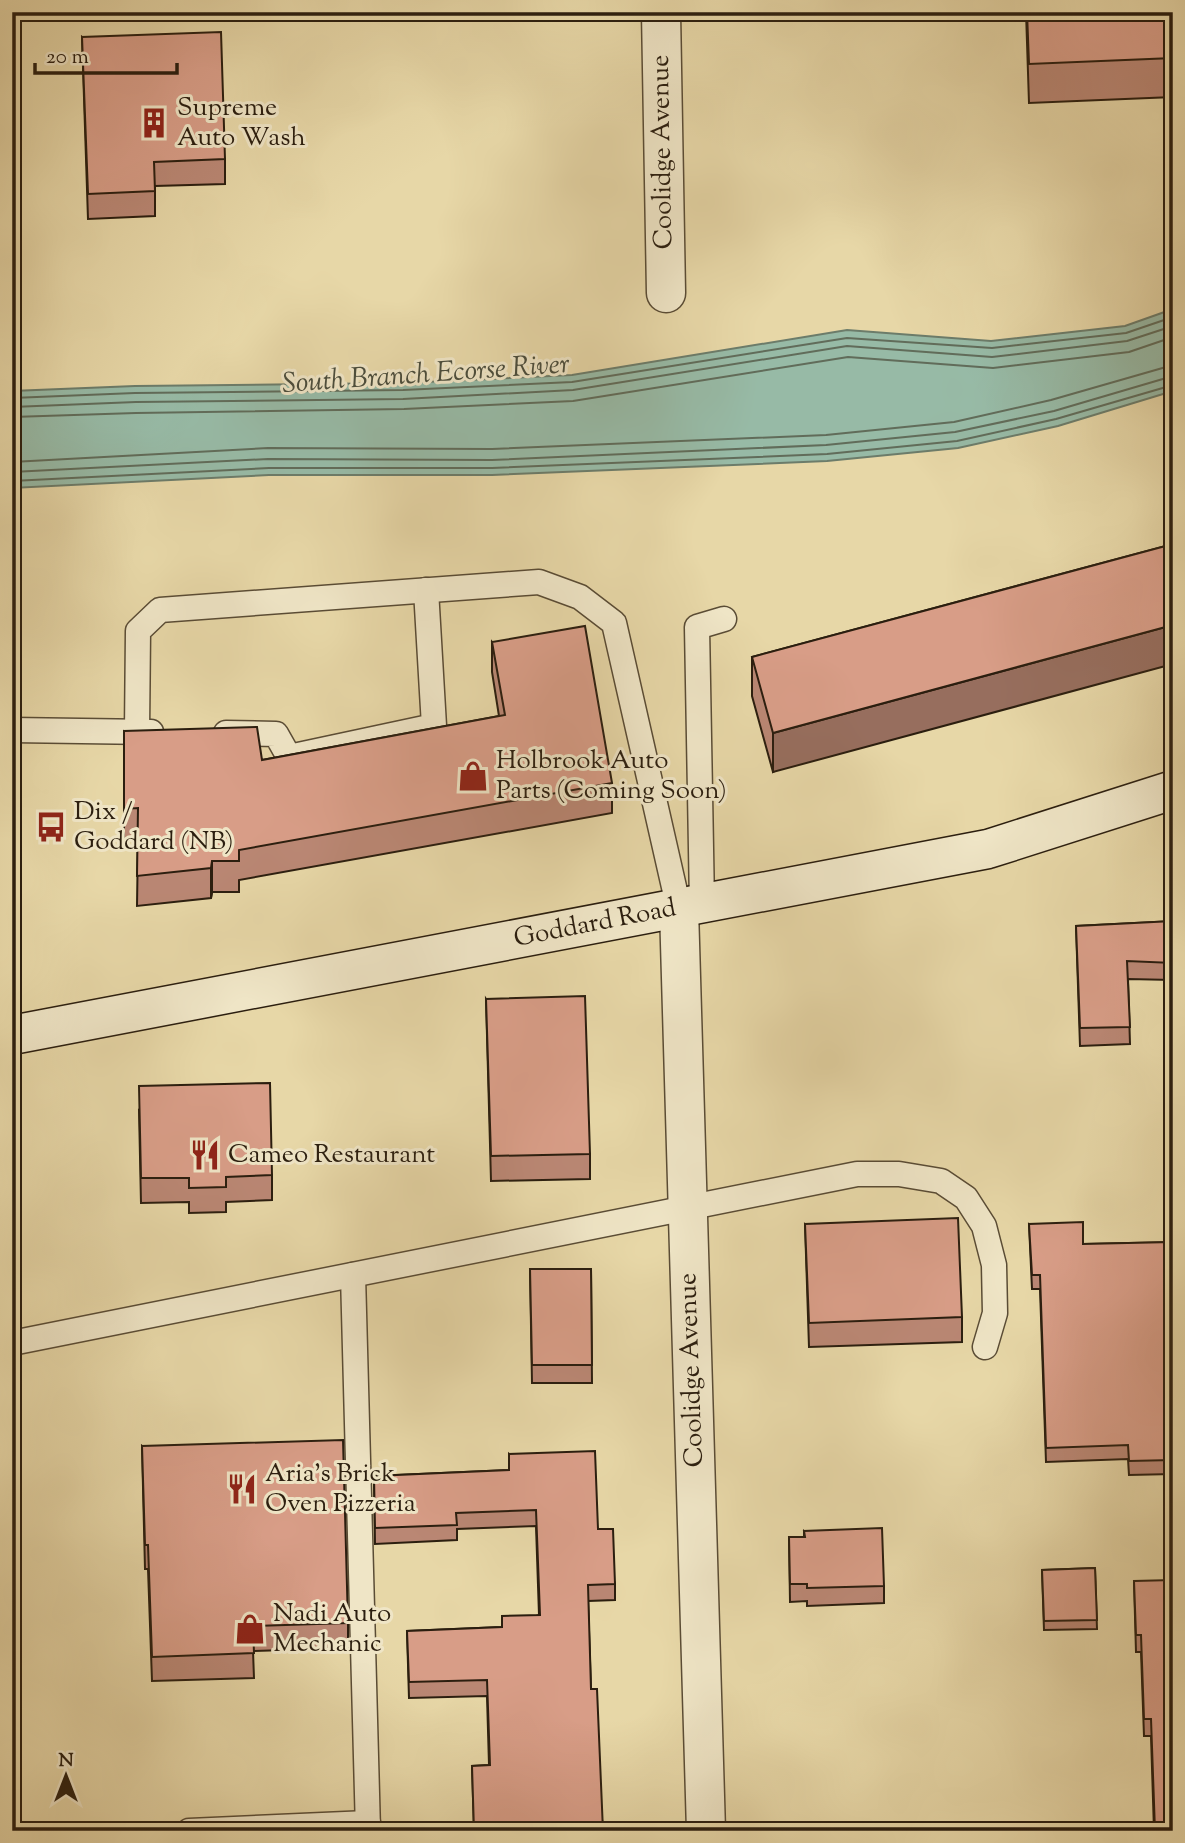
<svg xmlns="http://www.w3.org/2000/svg" width="1185" height="1843" font-family="'Sorts Mill Goudy',serif">
<style>
.water{fill:#97baa6;stroke:#6c7c6a;stroke-width:2}
.lines{fill:none;stroke-linecap:round;stroke-linejoin:round}
.shore{stroke:#616c5a;stroke-width:2}
.lane-casing{stroke:#5a4c35;stroke-width:27}
.street-casing{stroke:#5a4c35;stroke-width:41}
.secondary-casing{stroke:#2b1e0f;stroke-width:41}
.lane{stroke:#efe5c6;stroke-width:24}
.street{stroke:#efe5c6;stroke-width:38}
.secondary{stroke:#efe5c6;stroke-width:38}
.wall{fill:#ba8774;stroke:#2b1e0f;stroke-width:2}
.shaded-wall{fill:#976e5e;stroke:#2b1e0f;stroke-width:2}
.building{fill:#d89d87;stroke:#2b1e0f;stroke-width:2}
.labels{text-anchor:middle;dominant-baseline:central;stroke-width:6;stroke-linejoin:round;paint-order:stroke}
.poi-label{font-size:26px;fill:#2b1e0f;stroke:#efe5c6;text-anchor:start}
.street-label{font-size:26px;fill:#2b1e0f;stroke:#efe5c6}
.water-label{font-size:28px;font-style:italic;fill:#4b4d3c;stroke:#efe5c6}
</style>
<rect width="100%" height="100%" fill="#e7d7a7"/>
<filter id="stains"><feTurbulence type="fractalNoise" baseFrequency=".00286" numOctaves="4"/><feColorMatrix values="0 0 0 0 .2 0 0 0 0 .09 0 0 0 0 .02 0 0 0 .5 -.17"/></filter>
<radialGradient id="worn" r=".72"><stop offset=".6" stop-color="#630" stop-opacity="0"/><stop offset="1" stop-color="#630" stop-opacity=".3"/></radialGradient>
<!-- water -->
<polygon class="water" points="1173,309 1173,391 1058,426 958,448 827,461 492,475 269,475 12,488 12,391 135,386 403,383 572,375 847,330 991,341 1125,326"/>
<g class="lines">
<!-- shore -->
<g class="shore">
<polyline points="12,398 135,393 403,390 572,382 847,338 992,348 1126,333 1173,317"/>
<polyline points="12,407 136,402 403,399 573,390 847,346 992,357 1127,341 1173,326"/>
<polyline points="12,417 136,413 404,409 573,401 848,357 993,368 1129,352 1173,337"/>
<polyline points="12,462 268,448 492,449 826,435 954,422 1051,400 1173,365"/>
<polyline points="12,472 268,459 492,460 826,445 955,432 1054,411 1173,376"/>
<polyline points="12,481 269,468 492,468 827,454 957,441 1056,419 1173,385"/>
</g>
<!-- lane casing -->
<g class="lane-casing">
<g id="lane">
<polyline points="12,730 151,732"/>
<polyline points="137,731 138,631 160,610 539,582 580,597 614,623 679,909"/>
<polyline points="226,733 276,734 289,757 434,726 426,590"/>
<polyline points="702,904 697,627 724,619"/>
<polyline points="353,1275 368,1831"/>
<polyline points="12,1343 857,1174 899,1174 941,1181 966,1198 984,1226 994,1265 995,1313 985,1347"/>
<polyline points="189,1831 368,1823"/>
</g>
</g>
<!-- street casing -->
<g class="street-casing">
<g id="street">
<polyline points="661,12 666,293"/>
<polyline points="679,909 706,1831"/>
</g>
</g>
<!-- secondary casing -->
<g class="secondary-casing">
<polyline id="secondary" points="12,1035 988,849 1173,790"/>
</g>
<!-- lane -->
<use href="#lane" class="lane"/>
<!-- street -->
<use href="#street" class="street"/>
<!-- secondary -->
<use href="#secondary" class="secondary"/>
</g>
<!-- wall -->
<g class="wall">
<polygon points="1026,12 1173,12 1173,97 1029,103"/>
<polygon points="82,37 225,159 225,184 155,186 155,216 88,219"/>
<polygon points="1173,544 773,772 752,696 752,657"/>
<polygon points="492,642 612,783 612,813 239,880 239,892 212,892 211,898 137,906 138,839 124,839 124,731 262,760 499,716 492,672"/>
<polygon points="1173,921 1173,980 1128,979 1130,1044 1080,1046 1076,926"/>
<polygon points="486,999 590,1154 590,1179 491,1181"/>
<polygon points="139,1110 272,1175 272,1200 226,1202 226,1212 189,1213 189,1202 141,1203"/>
<polygon points="805,1224 962,1317 962,1342 809,1347"/>
<polygon points="1029,1224 1083,1244 1173,1242 1173,1474 1129,1475 1128,1459 1046,1462 1040,1289 1032,1289"/>
<polygon points="530,1269 591,1269 592,1383 532,1383"/>
<polygon points="142,1446 348,1623 348,1648 253,1651 254,1678 152,1681 148,1569 145,1569"/>
<polygon points="509,1454 598,1529 615,1584 615,1600 588,1601 591,1689 603,1831 474,1831 472,1766 489,1765 487,1696 409,1698 407,1631 502,1627 539,1615 536,1526 457,1529 457,1540 375,1544 374,1476 509,1470"/>
<polygon points="804,1531 884,1586 884,1603 807,1606 807,1601 790,1602 789,1537 804,1537"/>
<polygon points="1095,1568 1097,1629 1044,1630 1042,1570"/>
<polygon points="1134,1581 1173,1831 1154,1831 1151,1736 1144,1736 1141,1652 1136,1652"/>
</g>
<!-- shaded-wall -->
<g class="shaded-wall">
<polygon points="1173,625 1173,664 773,772 773,733"/>
<polygon points="212,861 212,892 211,898 211,868"/>
</g>
<!-- building -->
<g class="building">
<polygon points="1027,12 1173,12 1173,58 1029,64"/>
<polygon points="221,32 225,159 154,162 155,191 88,194 82,37"/>
<polygon points="1173,544 1173,625 773,733 752,657"/>
<polygon points="585,626 612,783 239,850 239,861 212,861 211,868 137,876 138,808 124,809 124,731 257,727 262,760 505,715 492,642"/>
<polygon points="1173,921 1173,963 1127,961 1130,1027 1080,1028 1076,926"/>
<polygon points="585,996 590,1154 491,1156 486,999"/>
<polygon points="270,1083 272,1175 226,1177 226,1187 189,1188 189,1178 141,1178 139,1086"/>
<polygon points="958,1218 962,1317 809,1323 805,1224"/>
<polygon points="1083,1222 1083,1244 1173,1242 1173,1460 1129,1461 1128,1445 1046,1448 1040,1275 1032,1275 1029,1224"/>
<polygon points="530,1269 591,1269 592,1365 532,1365"/>
<polygon points="343,1440 348,1623 253,1626 254,1653 152,1657 148,1545 145,1545 142,1446"/>
<polygon points="595,1451 598,1529 613,1529 615,1584 588,1585 591,1689 597,1689 603,1831 474,1831 472,1766 490,1765 487,1680 409,1682 407,1631 502,1627 502,1616 540,1615 536,1510 456,1513 457,1525 375,1528 374,1476 509,1470 509,1454"/>
<polygon points="882,1528 884,1586 807,1588 807,1584 790,1584 789,1537 805,1537 804,1531"/>
<polygon points="1095,1568 1097,1620 1044,1621 1042,1570"/>
<polygon points="1173,1580 1173,1831 1155,1831 1151,1719 1144,1719 1141,1635 1136,1635 1134,1581"/>
</g>
<!-- icons -->
<defs>
<g id="building-bare" transform="scale(2.415)"><path d="M-4-6H4V6H1V3H-1V6H-4ZM-2.5-4.3h1.7v1.8h-1.7ZM.8-4.3h1.7v1.8H.8ZM-2.5-1h1.7V.8h-1.7ZM.8-1h1.7V.8H.8Z" fill="#8f2418" stroke="#efe5c6" stroke-width="2.5" paint-order="stroke"/></g>
<g id="shop-bare" transform="scale(2.415)"><path d="M-5-2.5h2.3a2.7 3.5 0 0 1 5.4 0H5L5.5 6h-11ZM-1.5-2.5h3a1.5 2.3 0 0 0-3 0Z" fill="#8f2418" stroke="#efe5c6" stroke-width="2.5" paint-order="stroke"/></g>
<g id="bus-bare" transform="scale(2.415)"><path d="M-5-6H5V4H4V6H2V4H-2V6H-4V4H-5ZM-3.5-4V0h7V-4ZM-3.5 1.2v1.5H-2V1.2ZM2 1.2v1.5H3.5V1.2Z" fill="#8f2418" stroke="#efe5c6" stroke-width="2.5" paint-order="stroke"/></g>
<g id="restaurant-bare" transform="scale(2.415)"><path d="M-5-6h1v4h1v-4h1v4h1v-4h1v5L-1.5 .5V6h-2V.5L-5-1ZM5-6V6H3V1.5H1.5Q1.5-4 5-6Z" fill="#8f2418" stroke="#efe5c6" stroke-width="2.5" paint-order="stroke"/></g>
</defs>
<g fill-rule="evenodd">
<use href="#building-bare" x="154" y="123"/>
<use href="#shop-bare" x="473" y="776"/>
<use href="#bus-bare" x="51" y="827"/>
<use href="#restaurant-bare" x="205" y="1155"/>
<use href="#restaurant-bare" x="242" y="1489"/>
<use href="#shop-bare" x="250" y="1629"/>
</g>
<g class="labels">
<!-- poi labels -->
<g class="poi-label">
<text x="177" y="108">Supreme<tspan x="177" dy="30">Auto Wash</tspan></text>
<text x="496" y="761">Holbrook Auto<tspan x="496" dy="30">Parts (Coming Soon)</tspan></text>
<text x="74" y="812">Dix /<tspan x="74" dy="30">Goddard (NB)</tspan></text>
<text x="228" y="1155">Cameo Restaurant</text>
<text x="265" y="1474">Aria's Brick<tspan x="265" dy="30">Oven Pizzeria</tspan></text>
<text x="273" y="1614">Nadi Auto<tspan x="273" dy="30">Mechanic</tspan></text>
</g>
<!-- street labels -->
<g class="street-label">
<text transform="translate(663 152) rotate(-91)">Coolidge Avenue</text>
<text transform="translate(595 924) rotate(-11)">Goddard Road</text>
<text transform="translate(692 1370) rotate(-92)">Coolidge Avenue</text>
</g>
<!-- water labels -->
<g class="water-label">
<text transform="translate(426 375) rotate(-4)">South Branch Ecorse River</text>
</g>
</g>
<!-- margin -->
<rect width="1185" height="1843" fill="none" stroke="#e7d7a7" stroke-width="42"/>
<rect x="14" y="14" width="1157" height="1815" fill="none" stroke="#2b1e0f" stroke-width="3.5"/>
<rect x="21" y="21" width="1143" height="1801" fill="none" stroke="#2b1e0f" stroke-width="2"/>
<!-- north arrow -->
<g transform="translate(66 1776)" stroke="#efe5c6" stroke-width="5" paint-order="stroke">
<path d="M0-5L12 26L0 18L-12 26Z" fill="#2b1e0f"/>
<text y="-10" font-size="19" font-weight="bold" text-anchor="middle" fill="#2b1e0f">N</text>
</g>
<!-- scale -->
<path d="M35 63v10h142v-10" fill="none" stroke="#2b1e0f" stroke-width="3.5"/>
<text x="46" y="63" font-size="21" fill="#2b1e0f" stroke="#efe5c6" stroke-width="5" paint-order="stroke">20 m</text>
<rect width="100%" height="100%" filter="url(#stains)"/>
<rect width="100%" height="100%" fill="url(#worn)"/>
</svg>
